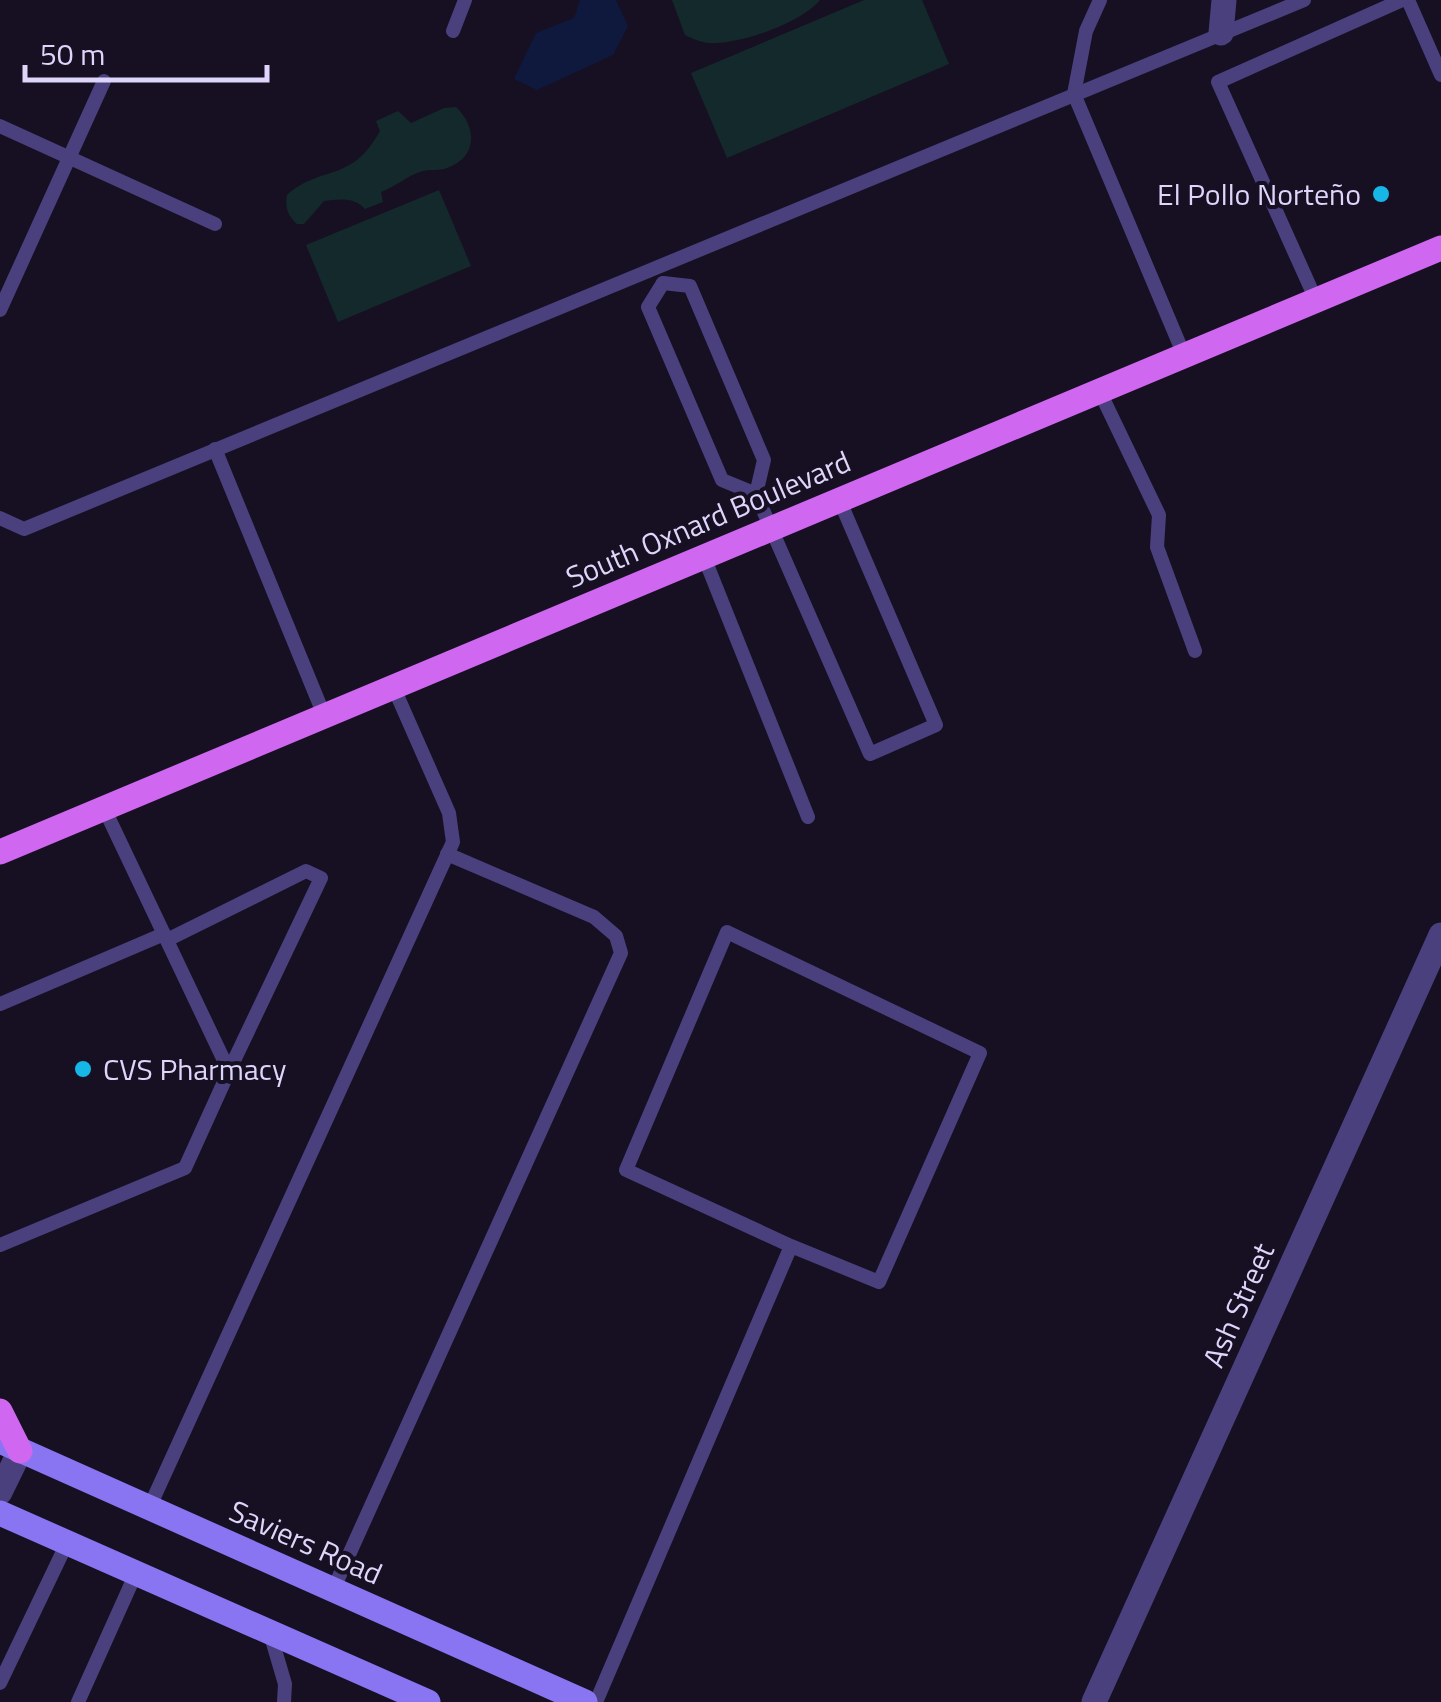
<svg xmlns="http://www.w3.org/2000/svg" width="1441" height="1702" font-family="'Titillium Web',sans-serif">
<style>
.green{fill:#14292b}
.water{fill:#0e193d}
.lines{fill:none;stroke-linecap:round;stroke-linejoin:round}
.lane{stroke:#4a407d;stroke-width:14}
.street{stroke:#4a407d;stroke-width:25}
.secondary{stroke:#8975f2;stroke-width:25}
.primary{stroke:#cf67f1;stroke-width:25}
.poi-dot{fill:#16b6e6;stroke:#161022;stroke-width:4}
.labels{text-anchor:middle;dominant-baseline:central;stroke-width:8;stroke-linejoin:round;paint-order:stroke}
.poi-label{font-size:30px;fill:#ded5fb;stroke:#161022;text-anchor:end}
.street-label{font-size:30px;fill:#ded5fb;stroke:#161022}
</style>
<rect width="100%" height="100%" fill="#161022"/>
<!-- green -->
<g class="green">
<path d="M672,0h148c-18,22 -74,42 -104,43 -11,1 -21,-3 -31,-8z"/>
<polygon points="864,0 922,0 949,64 727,158 691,73"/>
<path d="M456,107c21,20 22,50 -9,61 -8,3 -16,1 -24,3 -15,4 -28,16 -42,21l2,10 -18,7c-10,-12 -26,-10 -41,-8l-20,23h-7c-10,-9 -12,-17 -10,-29 35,-31 64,-11 93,-64l-4,-10 22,-10 13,12 33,-15z"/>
<polygon points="439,190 471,266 338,322 306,245"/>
</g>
<!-- water -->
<polygon class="water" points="580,0 616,0 628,26 613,55 537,90 514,79 536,33 574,18"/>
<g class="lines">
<!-- lane -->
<g class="lane">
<polyline points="1100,0 1086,31 1074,94 1184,355"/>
<polyline points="1408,0 1441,75"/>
<polyline points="453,31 465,0"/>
<polyline points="0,126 215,224"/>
<polyline points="663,283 690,286 764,460 756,494 870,754 936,725 839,499"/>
<polyline points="663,283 648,307 722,480 756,494"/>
<polyline points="1316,300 1218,82 1402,0"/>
<polyline points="0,310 104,81"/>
<polyline points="1099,390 1159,515 1157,547 1195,651"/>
<polyline points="215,449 324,715"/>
<polyline points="0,518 24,529 1304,0"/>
<polyline points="704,557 808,817"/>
<polyline points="167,940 306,871 321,878 229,1071"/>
<polyline points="0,1004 164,934"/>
<polyline points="0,1245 185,1168 229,1071 104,808"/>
<polyline points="150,1506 453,842 449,813 393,686"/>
<polyline points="333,1590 621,953 616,936 594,917 447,854"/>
<polyline points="270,1633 285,1684 284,1702"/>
<polyline points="0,1683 67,1543"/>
<polyline points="78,1702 136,1573"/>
<polyline points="596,1702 791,1246 626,1170 727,932 980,1053 879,1282 791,1246"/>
</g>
<!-- street -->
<g class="street">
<polyline points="1221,33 1224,0"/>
<polyline points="0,1492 20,1451"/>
<polyline points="1094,1702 1441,935"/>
</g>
<!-- secondary -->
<g class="secondary">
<polyline points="0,1441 585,1702"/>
<polyline points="0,1513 428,1702"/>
</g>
<!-- primary -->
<g class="primary">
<polyline points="0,852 1441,248"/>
<polyline points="0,1411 20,1451"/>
</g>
</g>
<!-- markers -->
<g class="poi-dot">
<circle cx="1381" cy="194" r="10"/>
<circle cx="83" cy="1069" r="10"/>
</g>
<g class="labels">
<!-- poi labels -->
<g class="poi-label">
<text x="1361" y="194">El Pollo Norteño</text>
<text x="103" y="1069" text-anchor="start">CVS Pharmacy</text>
</g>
<!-- street labels -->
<g class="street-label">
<text transform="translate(708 519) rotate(-23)">South Oxnard Boulevard</text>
<text transform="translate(1238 1305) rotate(-66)">Ash Street</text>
<text transform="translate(306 1542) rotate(24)">Saviers Road</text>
</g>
</g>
<!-- scale -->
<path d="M25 65v15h242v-15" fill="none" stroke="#ded5fb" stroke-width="5"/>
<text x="40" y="65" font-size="30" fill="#ded5fb" stroke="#161022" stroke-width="8" paint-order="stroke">50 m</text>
</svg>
